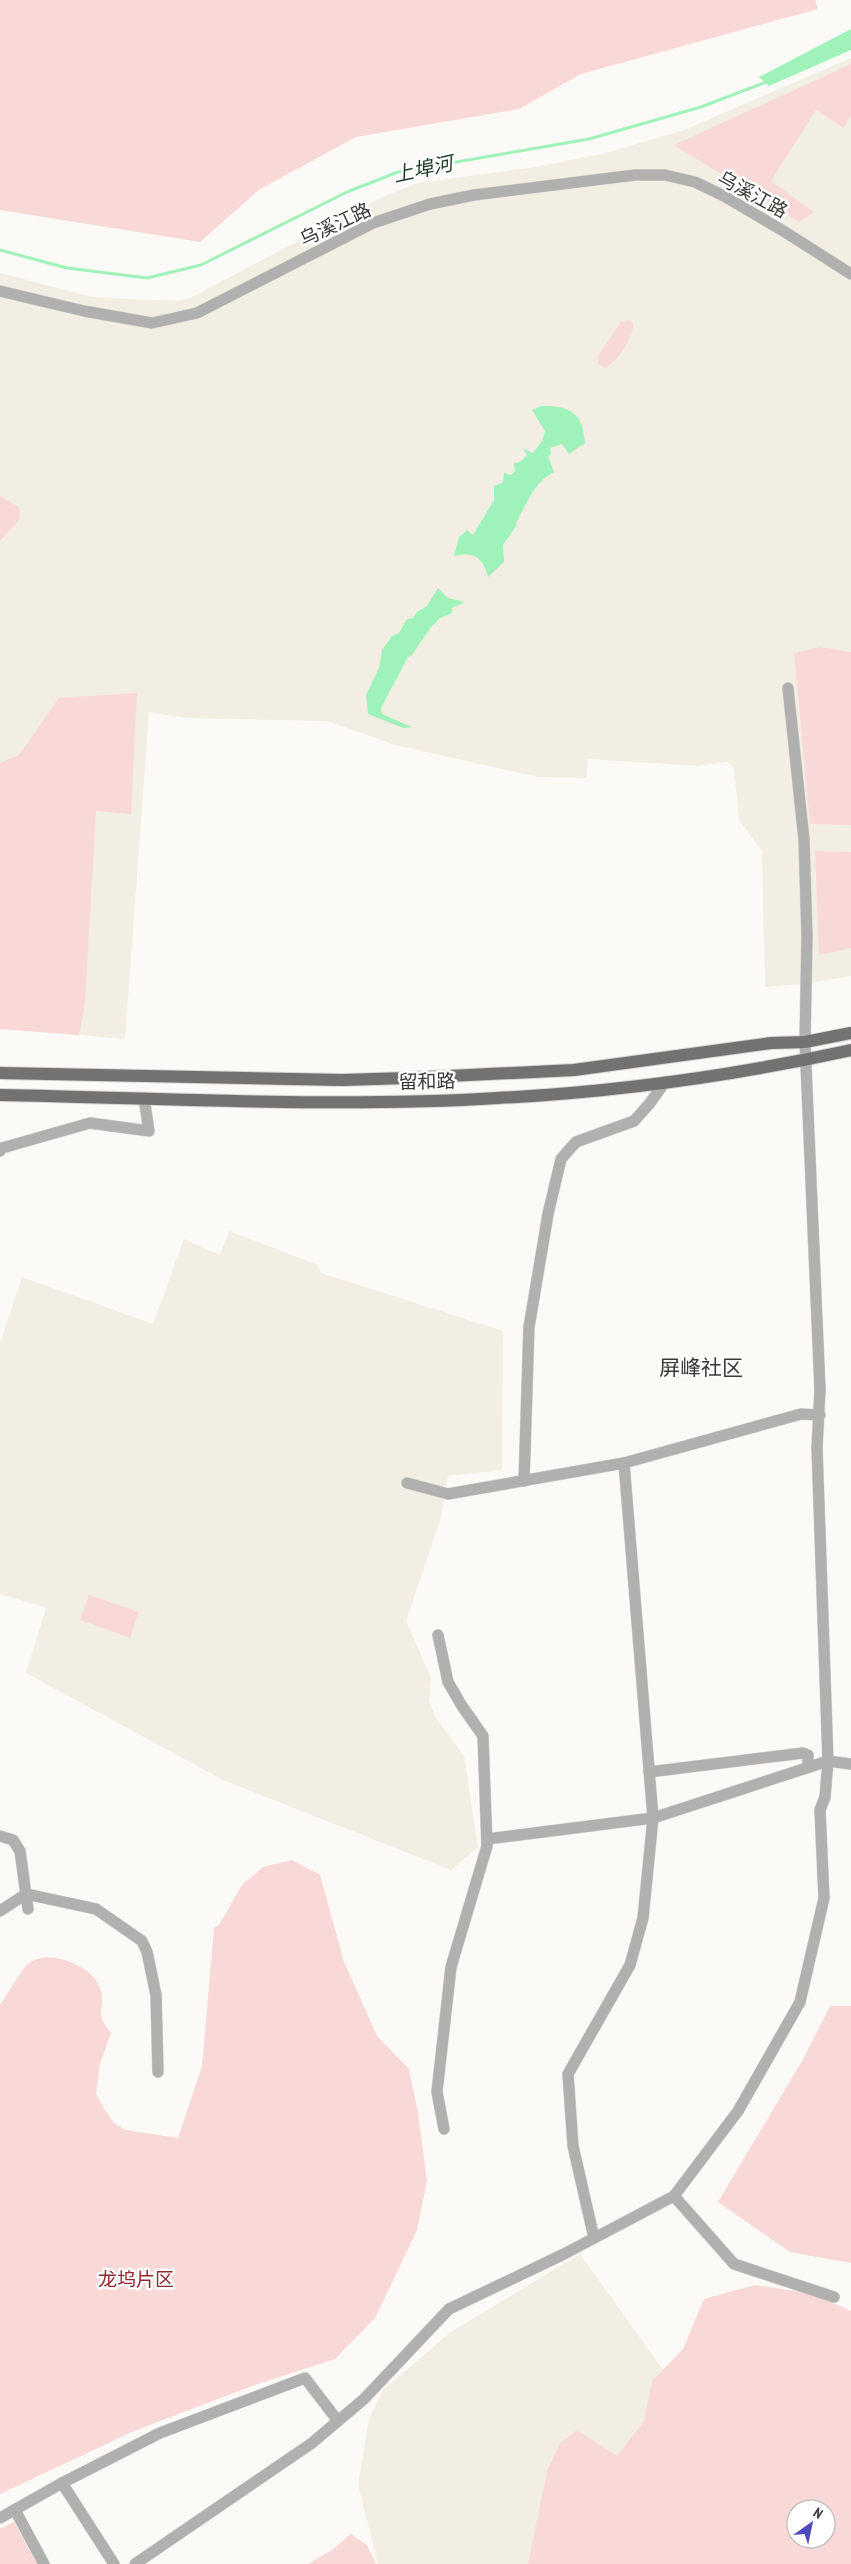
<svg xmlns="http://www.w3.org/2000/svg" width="851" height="2564" font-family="'PT Sans Narrow','Noto Sans SC',sans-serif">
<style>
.built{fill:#f3eee3}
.green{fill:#f8d9d8;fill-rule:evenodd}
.water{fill:#a0f2bb}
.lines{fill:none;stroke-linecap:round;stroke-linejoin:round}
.stream{stroke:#a0f2bb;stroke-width:3}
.minor-casing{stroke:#d9d7d4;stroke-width:12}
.major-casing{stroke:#d9d7d4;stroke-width:14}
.minor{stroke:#b0b1af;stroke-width:11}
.major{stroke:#727370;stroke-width:12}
.labels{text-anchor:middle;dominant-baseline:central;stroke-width:5;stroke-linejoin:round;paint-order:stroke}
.street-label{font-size:19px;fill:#393837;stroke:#fff}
.park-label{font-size:19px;fill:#922831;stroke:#fff}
.water-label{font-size:20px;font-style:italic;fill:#153822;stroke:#fff}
.quarter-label{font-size:21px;fill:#393837;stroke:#fff}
</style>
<rect width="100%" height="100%" fill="#fcfaf6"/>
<!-- built -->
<g class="built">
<polygon points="851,58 851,976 803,984 765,987 762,851 739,820 734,769 727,762 698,766 588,759 587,778 538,777 395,745 327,721 186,718 149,712 125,1039 0,1028 0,273 93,297 177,301 190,298 380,198 418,183 536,167 606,153 684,130"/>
<polygon points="229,1231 318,1265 321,1273 503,1331 502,1470 448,1476 441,1517 406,1621 431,1678 429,1701 436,1718 464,1756 478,1847 451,1870 223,1780 26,1673 46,1608 0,1594 0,1343 22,1277 153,1324 184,1239 220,1255"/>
<polygon points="580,2254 684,2399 545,2564 378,2564 358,2485 369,2419 383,2390 451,2332"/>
</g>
<!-- green -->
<g class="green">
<polygon points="0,0 815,0 818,9 581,74 519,109 356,137 260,189 200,242 0,210"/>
<polygon points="851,64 851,115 844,128 816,110 771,181 814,212 799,222 674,145"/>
<path d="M629,320l4,3c1,14 -16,39 -28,45l-7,-4v-8l23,-34z"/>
<polygon points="0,496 19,507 20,519 0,541"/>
<polygon points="820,647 851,652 851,825 810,824 794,653"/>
<polygon points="137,693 131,814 96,811 85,1004 79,1035 0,1029 0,763 19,755 59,698"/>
<polygon points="815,851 851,852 851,948 819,955"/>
<polygon points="89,1595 139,1612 130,1638 80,1620"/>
<path d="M292,1860l28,15 24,87 33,74 32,33 9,44 9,68 -10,49 -42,88 -40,41 -83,27 -118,45 -134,63v-489c7,-9 20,-34 28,-41 20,-17 67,2 73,27 5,21 -8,20 10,42l-11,31 -4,30 11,19 7,10 11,7 53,8 24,-72 12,-138 5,-3 23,-40 21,-18z"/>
<polygon points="830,2006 851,2006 851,2263 790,2252 718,2202 802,2061"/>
<path d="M755,2285l58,9 38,17v253h-323l19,-93 13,-28 17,-13 40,26 27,-35 8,-40 31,-32 21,-50zM796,2509h30v30h-30z"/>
<polygon points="14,2522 37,2564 0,2564 0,2529"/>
<polygon points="351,2534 367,2545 376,2564 308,2564 332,2550"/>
</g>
<!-- water -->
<g class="water">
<polygon points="851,29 851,50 769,86 759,77"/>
<path d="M541,406c29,-1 42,7 44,37l-16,11 -7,-10 -12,4 1,6 -3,2 6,16c-20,10 -28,33 -38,51l1,2 -14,20 1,17 -16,15c-6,-21 -14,-25 -34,-21l5,-19 8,-7 6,5 21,-35v-14l9,-4 1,-9 7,2 4,-4 -1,-8 6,-1 7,-7 -4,-7 10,5 9,-12 3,-10 -13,-21z"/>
<polygon points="438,588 448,598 465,602 452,608 452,613 440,618 431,627 412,655 408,657 381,708 382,714 412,727 403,728 368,714 366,695 379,668 382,650 392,636 399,633 407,619 413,618 417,612 427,606"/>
</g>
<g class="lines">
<!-- stream -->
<polyline class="stream" points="0,250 67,268 147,278 201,265 347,192 398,172 589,139 701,107 769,81"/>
<!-- minor casing -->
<g class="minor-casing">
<g id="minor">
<polyline points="0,291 84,311 152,323 197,313 373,223 430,204 474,195 635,175 665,175 695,182 724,196 785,232 851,274"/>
<polyline points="0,1151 2,1148 90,1123 149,1131 144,1098"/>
<polyline points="524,1481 529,1327 548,1214 561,1159 576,1142 634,1121 650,1103 665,1082"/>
<polyline points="407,1483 448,1494 624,1463 801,1414 820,1415"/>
<polyline points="438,1635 448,1682 462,1706 483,1736 487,1846 451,1967 437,2092 444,2129"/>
<polyline points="649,1772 803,1753 808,1755 808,1767"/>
<polyline points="0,1836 13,1840 20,1851 28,1909"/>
<polyline points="487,1839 653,1818 828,1761 851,1764"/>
<polyline points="0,1911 26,1894 96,1909 142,1941 147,1952 156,1995 158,2072"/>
<polyline points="674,2196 734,2264 834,2297"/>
<polyline points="594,2238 573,2146 568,2074 630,1965 643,1918 653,1818 624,1463"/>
<polyline points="62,2483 114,2564"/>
<polyline points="15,2510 44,2564"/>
<polyline points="0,2518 62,2483 160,2433 305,2378 338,2421"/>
<polyline points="135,2564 312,2443 364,2399 449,2309 564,2254 674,2196 738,2111 800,2002 824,1898 820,1810 825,1797 828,1761 817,1448 820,1390 805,1042 807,936 804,840 788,688"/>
</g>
</g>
<!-- major casing -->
<g class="major-casing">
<g id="major">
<polyline points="0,1073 342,1080 407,1078 574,1070 771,1043 805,1042 851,1033"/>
<path d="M0,1095c166,3 333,13 498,3 116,-6 239,-23 353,-48"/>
</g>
</g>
<!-- minor -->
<use href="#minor" class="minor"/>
<!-- major -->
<use href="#major" class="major"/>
</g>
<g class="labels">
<!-- street labels -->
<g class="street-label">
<text transform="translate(753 194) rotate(29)">乌溪江路</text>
<text transform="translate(335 224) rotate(-25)">乌溪江路</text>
<text transform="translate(427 1081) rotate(-1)">留和路</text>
</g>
<!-- park labels -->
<g class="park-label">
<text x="136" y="2279">龙坞片区</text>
</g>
<!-- water labels -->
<g class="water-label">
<text transform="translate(423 169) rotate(-12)">上埠河</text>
</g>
<!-- quarter labels -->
<g class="quarter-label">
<text x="701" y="1367">屏峰社区</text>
</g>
</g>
<!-- north arrow -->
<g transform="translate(811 2524) rotate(33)"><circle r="24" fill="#ffffff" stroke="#b0afaf"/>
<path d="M0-4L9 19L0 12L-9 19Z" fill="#5048bf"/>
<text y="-8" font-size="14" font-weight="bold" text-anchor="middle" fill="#393837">N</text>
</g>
</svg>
